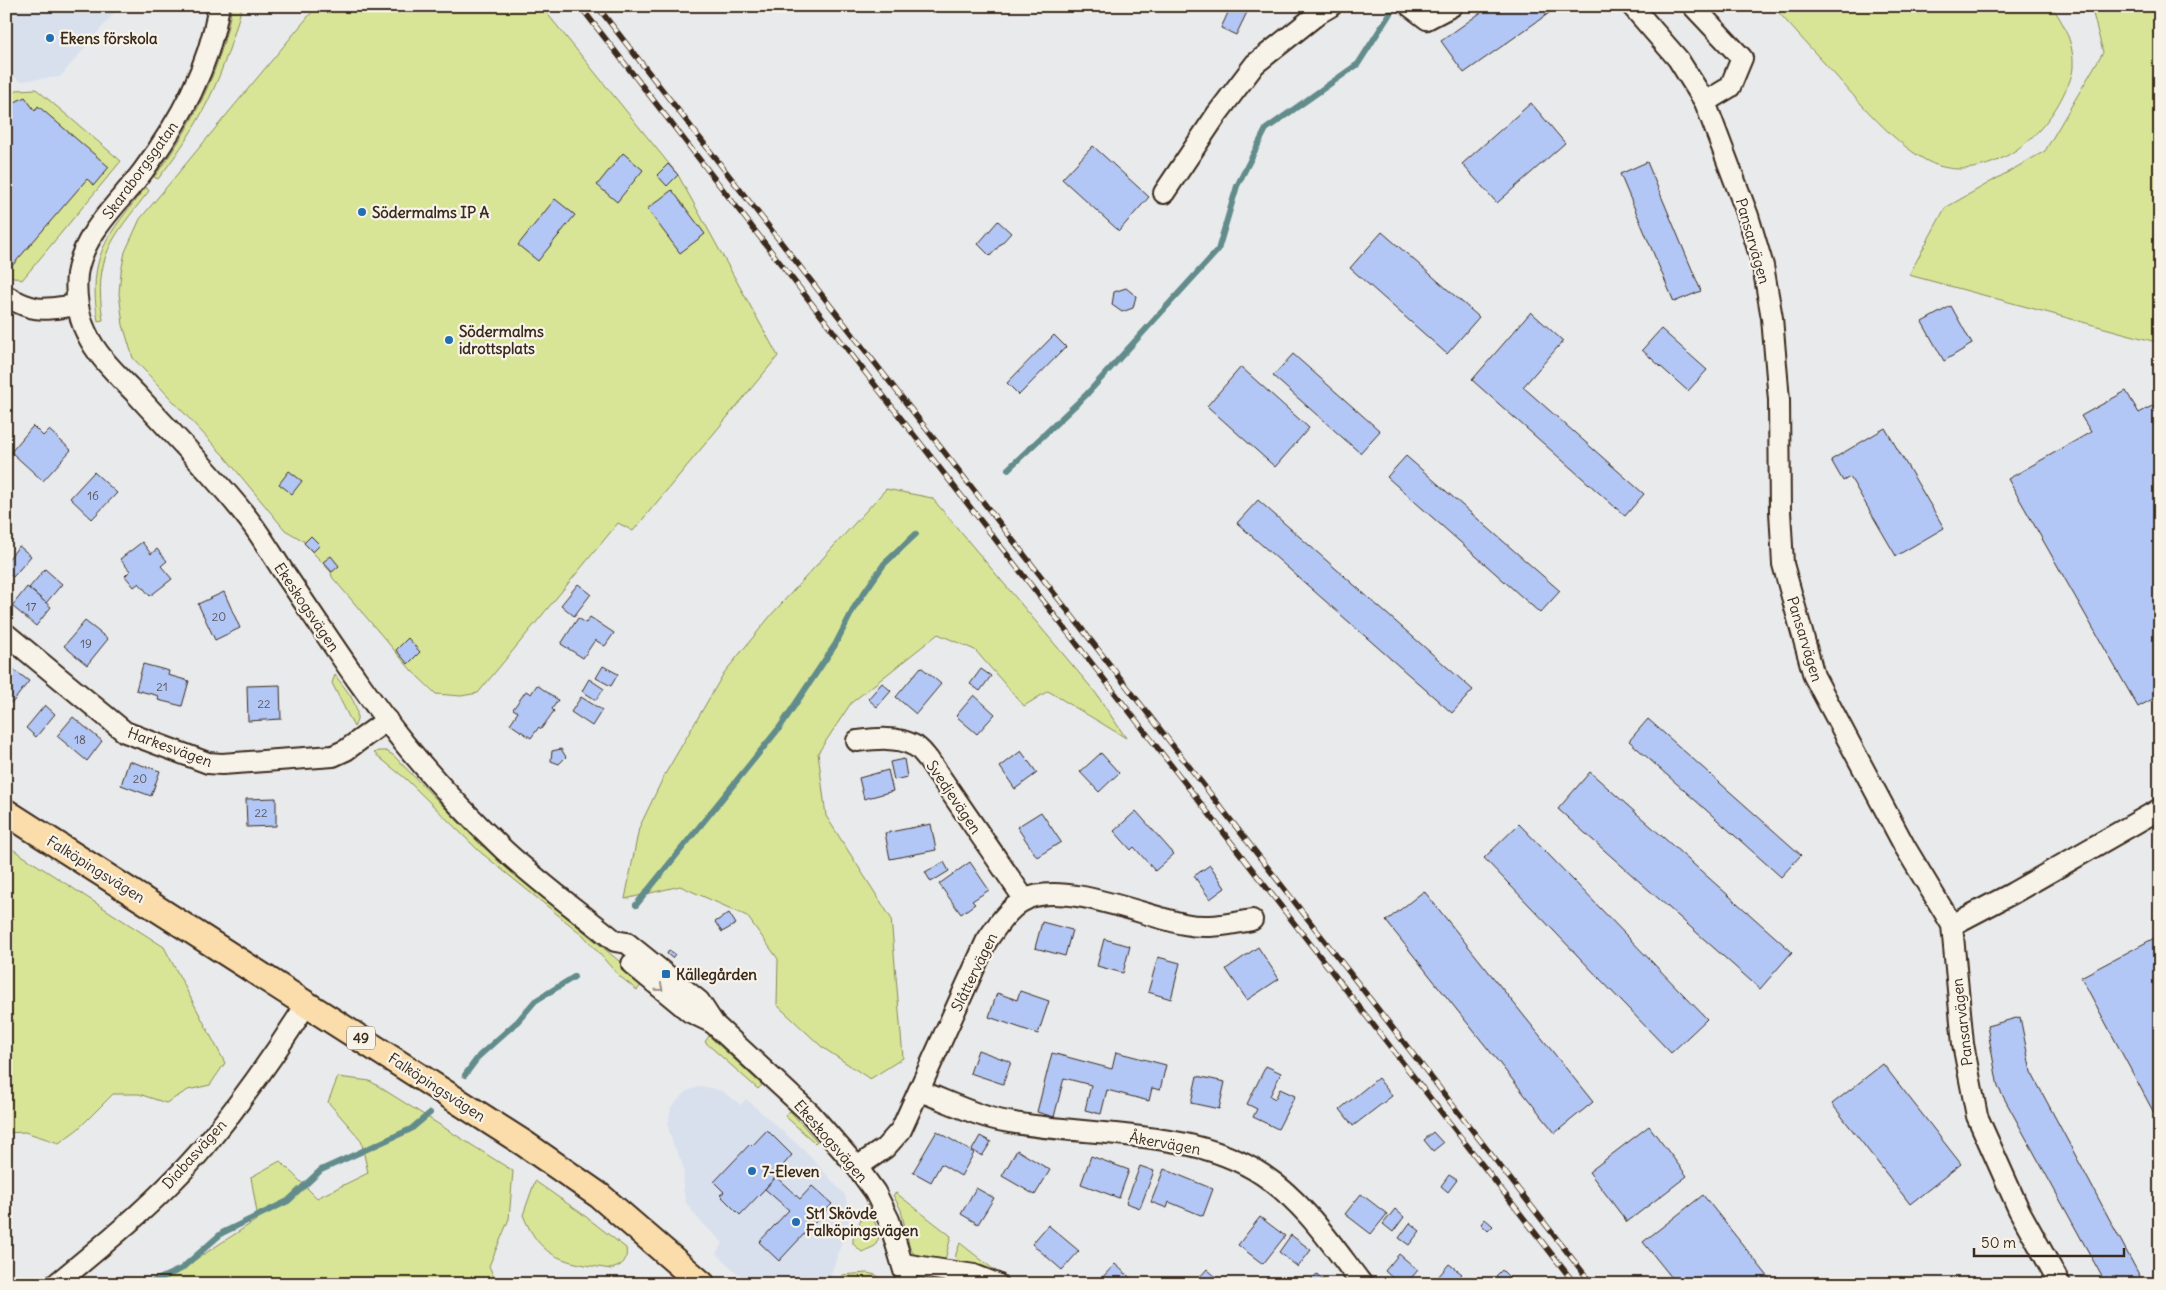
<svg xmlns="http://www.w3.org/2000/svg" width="2166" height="1290" font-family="Delius,sans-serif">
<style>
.built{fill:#d8e0ee}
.green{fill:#d8e597;stroke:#8a885a}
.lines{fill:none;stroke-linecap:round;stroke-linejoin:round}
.stream{stroke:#628c8b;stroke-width:6}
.building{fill:#b2c7f6;stroke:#3b2a1e}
.minor-casing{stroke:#3b2a1e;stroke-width:24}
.major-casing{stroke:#3b2a1e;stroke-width:29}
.minor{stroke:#f7f3e8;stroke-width:20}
.major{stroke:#faddab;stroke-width:25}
.rail-casing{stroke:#3b2a1e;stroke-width:5.5}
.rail{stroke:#f7f3e8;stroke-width:4;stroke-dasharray:11;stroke-linecap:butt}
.oneway{stroke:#998e83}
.poi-dot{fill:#1f6fb2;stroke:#f7f3e8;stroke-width:2}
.labels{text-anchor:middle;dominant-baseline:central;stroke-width:4.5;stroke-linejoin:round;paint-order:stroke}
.number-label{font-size:12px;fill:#595154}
.shield{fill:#f7f3e8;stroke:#73665b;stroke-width:1}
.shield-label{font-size:14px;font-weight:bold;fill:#3b2a1e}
.poi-label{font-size:15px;font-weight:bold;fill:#3b2a1e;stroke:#f7f3e8;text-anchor:start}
.street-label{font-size:15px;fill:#3b2a1e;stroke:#f7f3e8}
</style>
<rect width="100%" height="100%" fill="#e9eaeb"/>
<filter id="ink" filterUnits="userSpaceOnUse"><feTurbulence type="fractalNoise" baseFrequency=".02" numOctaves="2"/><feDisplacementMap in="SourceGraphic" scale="10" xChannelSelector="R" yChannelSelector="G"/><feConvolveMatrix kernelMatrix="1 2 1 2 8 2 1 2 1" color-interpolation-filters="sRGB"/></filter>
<g filter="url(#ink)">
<!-- built -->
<g class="built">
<polygon points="6,6 120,6 60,77 20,81 6,71"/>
<polygon points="702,1086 722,1091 741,1105 746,1099 807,1153 845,1195 849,1210 849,1222 830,1277 786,1284 772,1284 765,1278 760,1284 748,1284 716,1253 723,1243 700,1221 686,1203 683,1188 684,1171 681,1160 673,1144 668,1127 671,1107 687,1091"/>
</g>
<!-- green -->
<g class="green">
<path d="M232,6h10c-19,71 -39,115 -84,173l-4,-2c39,-51 67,-107 78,-171z"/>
<polygon points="317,6 541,6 678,175 778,356 633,531 618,523 478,693 461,696 436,694 412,671 332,577 331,572 304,543 304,541 285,530 225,457 133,358 123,325 119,293 121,272 125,252 140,219"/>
<path d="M1773,6h278c13,16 23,39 22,60 0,8 -4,18 -8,25 -20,46 -74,90 -126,75 -35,-11 -78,-62 -102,-89 -22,-24 -43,-47 -64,-71z"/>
<polygon points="2091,6 2160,6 2160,343 1909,275 1945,208 2045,151 2103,52"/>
<polygon points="36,89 121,161 22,280 6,274 6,97 17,90"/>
<path d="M146,187l3,4c-37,47 -56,66 -46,129l-5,1c-11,-65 9,-85 48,-134z"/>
<polygon points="886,489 932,498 1095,692 1126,738 1048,691 1024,706 975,650 938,634 851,703 818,753 826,816 891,918 903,1058 870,1079 822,1047 777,1005 778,959 747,916 680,886 625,899 639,828 664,776 724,673 772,614"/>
<path d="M335,675c10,14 30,34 19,52l-22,-44z"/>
<polygon points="378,751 386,751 393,755 482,846 644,982 637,990 618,975 584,936 479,851 406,779 374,753"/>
<polygon points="6,845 164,947 225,1063 210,1085 188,1090 166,1103 139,1094 113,1094 78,1129 59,1143 25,1132 6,1133"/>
<polygon points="709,1036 762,1085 758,1089 705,1042"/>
<polygon points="338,1077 370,1081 513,1171 509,1219 489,1266 497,1284 158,1284 258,1219 251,1177 280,1161 317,1198 368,1173 361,1140 328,1102"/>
<polygon points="790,1111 817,1141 815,1143 785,1116"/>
<path d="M535,1181l46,32 45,35c2,12 -3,18 -15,21 -44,-7 -69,-7 -88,-54z"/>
<polygon points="896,1193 951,1236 945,1260 942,1262 922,1259 913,1253 909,1245 901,1210 893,1195"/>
<polygon points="867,1204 880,1235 875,1246 862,1252 853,1244 853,1239"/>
<polygon points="960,1243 998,1273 955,1264 956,1254"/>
<polygon points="867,1273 876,1275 887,1284 839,1284 842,1275"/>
<polygon points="830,1277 832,1280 832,1284 787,1284"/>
</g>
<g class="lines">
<!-- stream -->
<g class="stream">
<polyline points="1008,469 1086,395 1218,250 1237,186 1266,129 1358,64 1391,12"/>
<polyline points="636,905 780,727 835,645 855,606 884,564 916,534"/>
<polyline points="465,1075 479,1056 518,1021 535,1001 574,977"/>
<polyline points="148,1284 181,1269 222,1233 288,1201 321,1170 411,1129 430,1113"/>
</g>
</g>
<!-- building -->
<g class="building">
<polygon points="1231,6 1249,8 1236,35 1221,28"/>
<polygon points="1490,6 1559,6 1464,73 1441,41"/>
<polygon points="25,97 35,111 38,106 109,167 94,185 87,179 12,266 6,261 6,115 9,115 11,104"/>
<polygon points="1531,103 1565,143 1497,203 1462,164"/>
<polygon points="1093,146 1149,197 1119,231 1062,179"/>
<polygon points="623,153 643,170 617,202 597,185"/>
<polygon points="1647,162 1701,291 1674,302 1620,174"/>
<polygon points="668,164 678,175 667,186 657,175"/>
<polygon points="672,190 705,234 680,253 647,209"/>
<polygon points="555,199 575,215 538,261 518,245"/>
<polygon points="998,221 1011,233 990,256 978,244"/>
<polygon points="1382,232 1479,317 1447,354 1350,268"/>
<polygon points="1126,288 1136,296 1133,308 1122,312 1112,305 1114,292"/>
<polygon points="1951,306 1972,344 1944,361 1922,322"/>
<polygon points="1531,312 1563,341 1523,387 1644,494 1625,516 1472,380"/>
<polygon points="1661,329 1707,370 1688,391 1642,350"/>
<polygon points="1054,335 1066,347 1019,395 1007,383"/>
<polygon points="1293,354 1380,431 1360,453 1273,376"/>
<polygon points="1241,367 1309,428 1275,467 1207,406"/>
<polygon points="2126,391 2139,413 2154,405 2160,415 2160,695 2138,707 2008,479 2091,432 2081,416"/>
<polygon points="33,426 43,436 49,430 71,450 43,481 11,452"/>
<polygon points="1885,428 1944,528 1896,556 1850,477 1843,481 1831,460"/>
<polygon points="1406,456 1560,591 1540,613 1387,477"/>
<polygon points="289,471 302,481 292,494 279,484"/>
<polygon points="94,472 117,493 92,519 70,498"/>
<polygon points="1258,500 1473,690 1452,713 1237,523"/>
<polygon points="311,536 320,545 313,552 304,543"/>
<polygon points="142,542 151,554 157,549 167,561 161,566 172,579 150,596 139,583 134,587 125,576 130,571 120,559"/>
<polygon points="19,546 31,556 13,577 6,571 6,562"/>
<polygon points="331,556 339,566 332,572 323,562"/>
<polygon points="45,569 62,584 46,603 29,588"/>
<polygon points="578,584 591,594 574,616 561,605"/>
<polygon points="27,587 51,607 36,626 12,606"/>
<polygon points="224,592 240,628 215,640 198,604"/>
<polygon points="590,617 614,633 605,646 595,640 583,658 561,644 578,618 586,623"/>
<polygon points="85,621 108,639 87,665 64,646"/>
<polygon points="408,638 420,652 408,664 396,650"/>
<polygon points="6,664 29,681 12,703 6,699"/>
<polygon points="143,664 169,671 168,675 189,681 182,706 158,700 159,696 136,690"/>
<polygon points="603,666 618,674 611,686 596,678"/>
<polygon points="921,667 941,684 916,714 896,697"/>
<polygon points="981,669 991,676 980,691 970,684"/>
<polygon points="589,679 604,689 596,700 582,691"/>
<polygon points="882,683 891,691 877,707 868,699"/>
<polygon points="280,685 281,719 248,721 247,686"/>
<polygon points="537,685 558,700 552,709 554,711 541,729 539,727 531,738 510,724 518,712 513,709 526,691 531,694"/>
<polygon points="974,695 995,714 977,734 956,716"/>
<polygon points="581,697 602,710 592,726 571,712"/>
<polygon points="45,705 55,714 36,737 26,728"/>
<polygon points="73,717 102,741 87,761 57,736"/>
<polygon points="1648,719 1801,855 1781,877 1629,741"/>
<polygon points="561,749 566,757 559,764 551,761 552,751"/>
<polygon points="1021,751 1037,773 1015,789 1000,767"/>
<polygon points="1101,753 1119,773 1099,792 1080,772"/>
<polygon points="904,759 907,777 894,780 890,762"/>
<polygon points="129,761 160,771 151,796 121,785"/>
<polygon points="888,770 893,791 864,799 859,778"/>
<polygon points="1590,772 1792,952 1760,989 1558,809"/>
<polygon points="276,798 276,826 247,827 246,799"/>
<polygon points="1136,811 1174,854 1155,871 1134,847 1131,850 1114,831"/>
<polygon points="1041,812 1061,842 1037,857 1017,827"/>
<polygon points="931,824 936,850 890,859 885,833"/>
<polygon points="1519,824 1707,1019 1671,1053 1484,858"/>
<polygon points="944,862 949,871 931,882 925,872"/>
<polygon points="970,862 989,890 972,901 975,904 961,914 939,884"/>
<polygon points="1210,865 1225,888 1210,899 1194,876"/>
<polygon points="1424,891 1593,1102 1555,1133 1386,921"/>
<polygon points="729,913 736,924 722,932 715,922"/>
<polygon points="1042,922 1072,930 1065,956 1035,948"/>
<polygon points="2160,935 2160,1124 2081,977"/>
<polygon points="1104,939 1130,946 1123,973 1097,966"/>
<polygon points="1258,947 1279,979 1247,1000 1226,969"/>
<polygon points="669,950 675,954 672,958 667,954"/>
<polygon points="1158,957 1180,963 1171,999 1148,992"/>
<polygon points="1020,991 1049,1001 1038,1034 989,1017 997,993 1017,1000"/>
<polygon points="2020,1017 2031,1072 2144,1284 2106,1284 1998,1087 1987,1026"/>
<polygon points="978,1050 1011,1062 1003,1084 970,1073"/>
<polygon points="1116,1052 1166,1065 1160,1090 1152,1088 1149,1101 1107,1090 1101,1114 1085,1110 1091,1085 1064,1078 1054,1117 1037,1112 1052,1053 1112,1069"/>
<polygon points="1883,1064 1961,1164 1910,1204 1832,1104"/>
<polygon points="1266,1066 1281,1073 1270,1096 1275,1099 1280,1089 1295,1096 1278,1129 1253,1117 1257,1109 1247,1104"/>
<polygon points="1197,1076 1225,1082 1219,1109 1191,1103"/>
<polygon points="1378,1078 1392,1096 1353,1126 1340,1109"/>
<polygon points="1649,1126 1687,1176 1627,1222 1589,1172"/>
<polygon points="767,1130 792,1155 778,1171 780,1173 740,1215 720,1195 724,1192 714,1182 750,1144 752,1146"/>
<polygon points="937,1131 974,1153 961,1176 941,1164 931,1182 913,1172"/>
<polygon points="1433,1132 1443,1143 1433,1151 1424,1140"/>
<polygon points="980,1136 991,1142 982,1156 972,1150"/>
<polygon points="1017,1150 1050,1170 1035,1195 1002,1176"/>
<polygon points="1091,1156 1129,1170 1119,1198 1081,1184"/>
<polygon points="1140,1166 1154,1171 1140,1208 1126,1203"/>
<polygon points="1164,1169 1213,1189 1203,1216 1169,1202 1167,1208 1151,1202"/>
<polygon points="1449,1175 1457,1180 1448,1192 1441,1186"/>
<polygon points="776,1177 800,1199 812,1186 832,1204 779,1261 759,1242 789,1210 765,1189"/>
<polygon points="976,1188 994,1198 978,1224 961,1214"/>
<polygon points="1361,1194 1387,1214 1371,1234 1345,1214"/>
<polygon points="1703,1195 1774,1284 1677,1284 1643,1242"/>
<polygon points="1395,1209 1404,1217 1393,1232 1383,1224"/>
<polygon points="1260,1217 1285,1236 1263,1264 1238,1245"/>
<polygon points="1485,1219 1493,1226 1488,1231 1481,1224"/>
<polygon points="1410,1223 1420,1231 1409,1245 1399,1238"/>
<polygon points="1048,1225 1079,1251 1062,1270 1032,1244"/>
<polygon points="1291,1235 1311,1250 1298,1267 1279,1252"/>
<polygon points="1399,1254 1418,1270 1406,1284 1399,1284 1385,1271"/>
<polygon points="1115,1264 1137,1284 1098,1282"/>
<polygon points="1449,1264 1462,1274 1453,1284 1434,1284 1433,1283"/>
<polygon points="1207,1269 1217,1278 1211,1284 1206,1284 1199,1278"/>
<polygon points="1502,1270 1510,1278 1505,1284 1496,1276"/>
<polygon points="1317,1274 1326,1284 1306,1284"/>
</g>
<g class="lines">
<!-- minor casing -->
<g class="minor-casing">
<g id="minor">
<path d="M219,6c-10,62 -39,115 -76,165 -23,31 -60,62 -66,103 -2,19 1,42 9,58 11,25 34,45 52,64 37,41 77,80 111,124 13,17 24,36 36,54 39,57 76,115 119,169 31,38 66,75 101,108 35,32 73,60 110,90l12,2 72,58 15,23 96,89 47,54 18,25 14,28 19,64"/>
<polyline points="1410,6 1427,19 1452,6"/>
<polyline points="1632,6 1678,59 1705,102 1748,216 1763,266 1772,318 1779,400 1780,511 1783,564 1814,676 1905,847 1952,925 1963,1044 1977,1116 2019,1210 2060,1284"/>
<polyline points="1693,6 1742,58 1730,87 1705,102"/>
<polyline points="1164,193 1217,114 1255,64 1319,13 1331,6"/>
<path d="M6,296c31,18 39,13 72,9"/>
<polyline points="6,634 125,732 208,763 222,764 333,756 346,750 387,720"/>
<path d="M857,741c17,-2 40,-5 56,4 6,2 11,9 15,14l97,141"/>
<polyline points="1952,925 2013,893 2160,809"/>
<polyline points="632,964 690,1012 713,1023"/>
<path d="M920,1091c29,11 58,26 89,31 80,15 185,6 254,53 42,28 69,70 99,109"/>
<path d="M857,1167l28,-19 16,-18 85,-188c10,-15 22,-33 38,-42 38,-20 120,16 160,24 23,5 46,0 68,-4"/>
<polyline points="903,1264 974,1275 997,1284"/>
<path d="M56,1284c51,-42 106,-87 149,-138 37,-45 71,-93 102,-143"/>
</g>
</g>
<!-- major casing -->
<g class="major-casing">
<polyline id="major" points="6,812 525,1144 600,1196 702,1284"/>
</g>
<!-- minor -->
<use href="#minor" class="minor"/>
<!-- major -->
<use href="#major" class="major"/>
<!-- rail casing -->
<g class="rail-casing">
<g id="rail">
<polyline points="580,6 1575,1284"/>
<polyline points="597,6 1592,1284"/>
</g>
</g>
<!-- rail -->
<use href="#rail" class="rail"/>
</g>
<!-- one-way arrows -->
<defs><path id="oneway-chevron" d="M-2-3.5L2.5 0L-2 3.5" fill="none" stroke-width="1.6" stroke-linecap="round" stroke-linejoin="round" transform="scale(1.25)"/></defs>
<use class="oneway" href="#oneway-chevron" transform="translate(660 988) rotate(40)"/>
</g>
<!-- markers -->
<g class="poi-dot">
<circle cx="50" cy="38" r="5"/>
<circle cx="362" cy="212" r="5"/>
<circle cx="449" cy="340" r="5"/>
<rect x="661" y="969" width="10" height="10" rx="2.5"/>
<circle cx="752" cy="1171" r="5"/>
<circle cx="796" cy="1222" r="5"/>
</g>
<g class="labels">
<!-- number labels -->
<g class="number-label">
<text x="93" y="495">16</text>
<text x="31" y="606">17</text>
<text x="219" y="616">20</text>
<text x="86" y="643">19</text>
<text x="162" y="686">21</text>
<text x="264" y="703">22</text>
<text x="80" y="739">18</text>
<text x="140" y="778">20</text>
<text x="261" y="812">22</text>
</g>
<!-- shield labels -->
<rect class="shield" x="347" y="1026.5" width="28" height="23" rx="4"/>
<g class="shield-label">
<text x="361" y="1038">49</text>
</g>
<!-- poi labels -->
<g class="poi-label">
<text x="60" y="38">Ekens förskola</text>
<text x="372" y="212">Södermalms IP A</text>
<text x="459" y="331">Södermalms<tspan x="459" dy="17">idrottsplats</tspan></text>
<text x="676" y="974">Källegården</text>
<text x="762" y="1171">7-Eleven</text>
<text x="806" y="1213">St1 Skövde<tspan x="806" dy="17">Falköpingsvägen</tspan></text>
</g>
<!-- street labels -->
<g class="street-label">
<text transform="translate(140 170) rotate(-54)">Skaraborgsgatan</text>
<text transform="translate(1753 241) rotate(74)">Pansarvägen</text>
<text transform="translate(307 607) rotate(56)">Ekeskogsvägen</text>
<text transform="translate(1805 639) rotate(73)">Pansarvägen</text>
<text transform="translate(170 747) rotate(20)">Harkesvägen</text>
<text transform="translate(954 797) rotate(56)">Svedjevägen</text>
<text transform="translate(96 869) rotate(32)">Falköpingsvägen</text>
<text transform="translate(974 972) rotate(-64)">Slåttervägen</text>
<text transform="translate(1962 1022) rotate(-97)">Pansarvägen</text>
<text transform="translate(437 1087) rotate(33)">Falköpingsvägen</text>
<text transform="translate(831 1141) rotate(49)">Ekeskogsvägen</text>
<text transform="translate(1165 1143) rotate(10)">Åkervägen</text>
<text transform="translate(194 1154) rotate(-48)">Diabasvägen</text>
</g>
</g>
<!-- margin -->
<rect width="2166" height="1290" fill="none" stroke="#f7f3e8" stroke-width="25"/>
<rect x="12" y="12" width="2141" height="1265" fill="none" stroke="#3b2a1e" stroke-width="2" filter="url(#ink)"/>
<!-- scale -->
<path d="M1974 1248v8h150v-8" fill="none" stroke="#3b2a1e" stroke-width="2.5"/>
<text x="1981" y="1248" font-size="15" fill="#3b2a1e" stroke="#f7f3e8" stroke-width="4" paint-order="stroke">50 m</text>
</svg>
